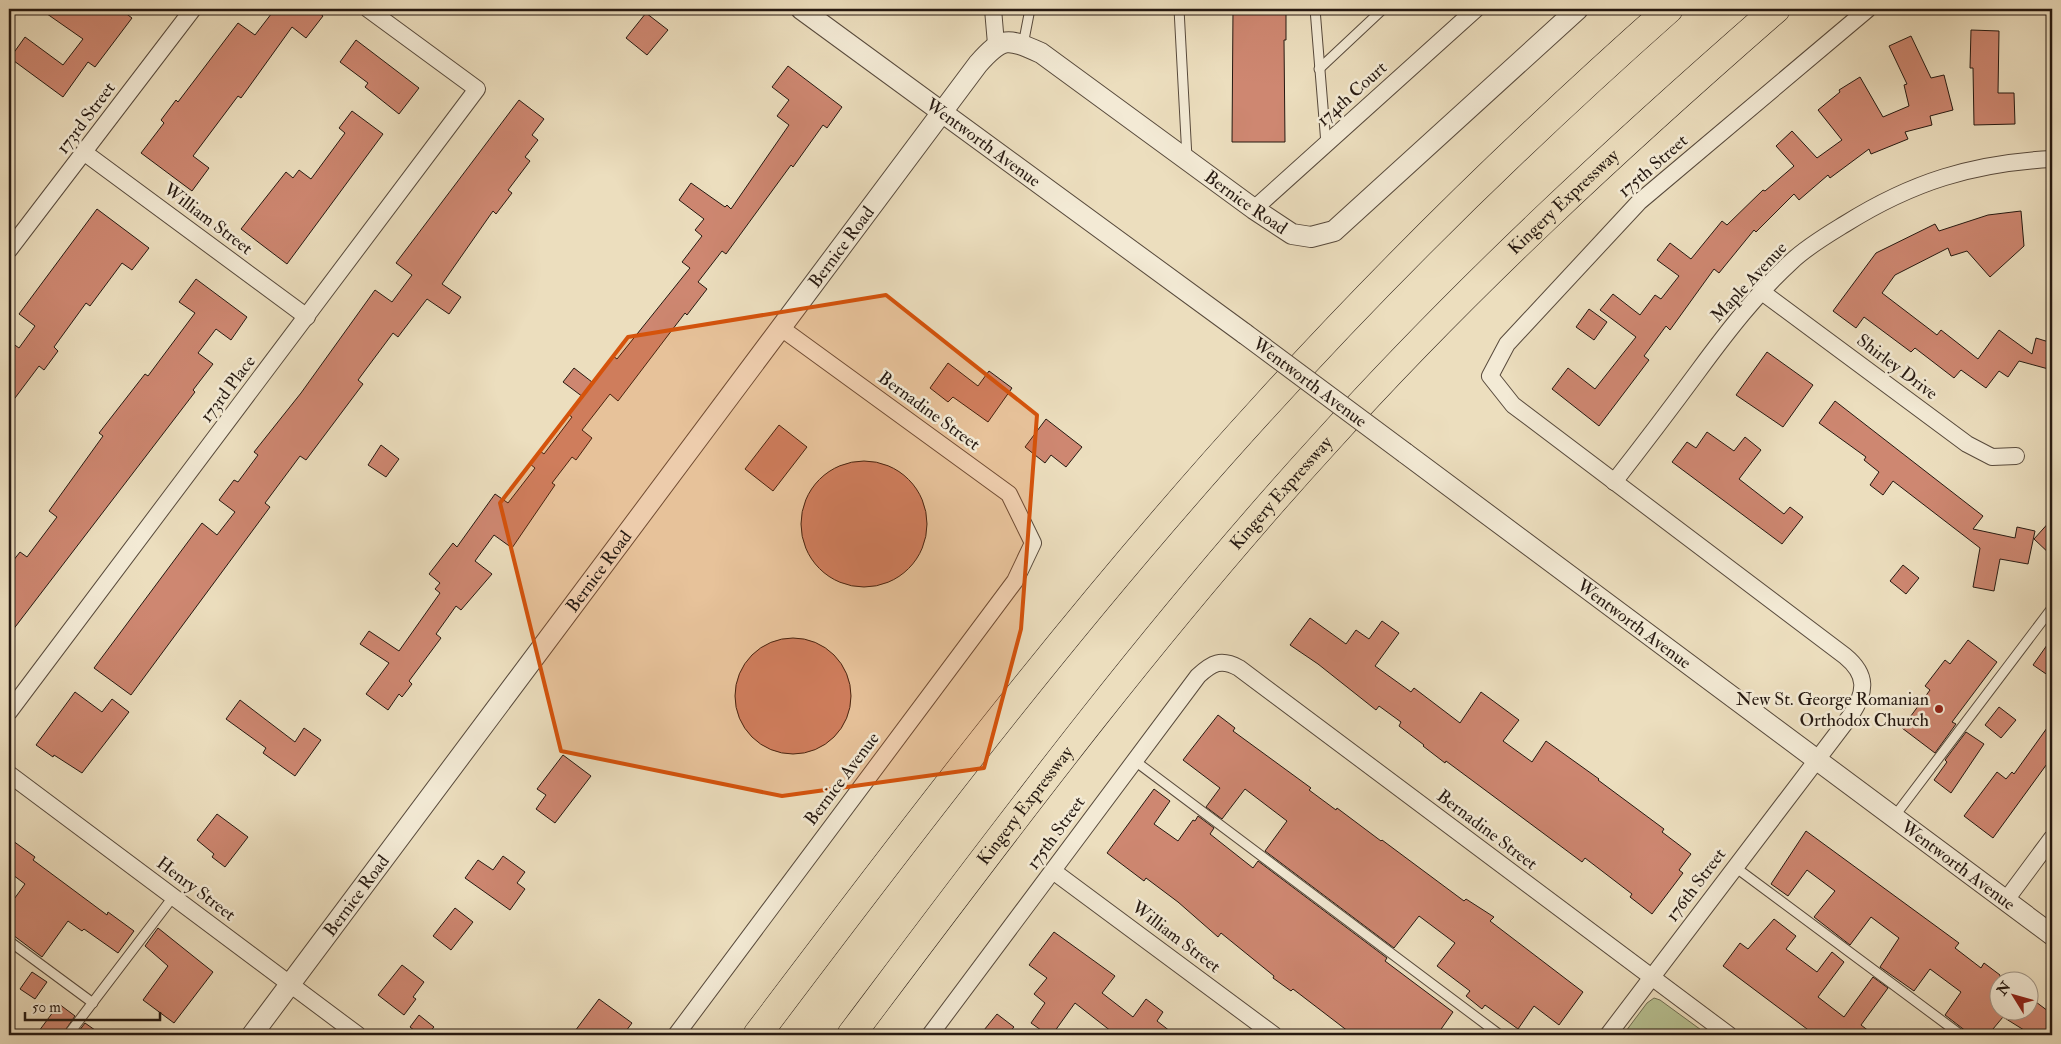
<svg xmlns="http://www.w3.org/2000/svg" width="2061" height="1044" font-family="'IM FELL Double Pica',serif">
<style>
.green{fill:#b7c192;stroke:#6e6d52}
.building{fill:#ce8771;stroke:#261911}
.lines{fill:none;stroke-linecap:round;stroke-linejoin:round}
.service-casing{stroke:#584a3c;stroke-width:11}
.minor-casing{stroke:#584a3c;stroke-width:18}
.tertiary-casing{stroke:#584a3c;stroke-width:22}
.motorway-casing{stroke:#261911;stroke-width:29}
.service{stroke:#f3ead5;stroke-width:9}
.minor{stroke:#f3ead5;stroke-width:16}
.tertiary{stroke:#f3ead5;stroke-width:20}
.motorway{stroke:#ecdebe;stroke-width:28}
.tertiary-bridge-casing{stroke:#584a3c;stroke-width:22;stroke-linecap:butt}
.tertiary-bridge{stroke:#f3ead5;stroke-width:20}
.marked{fill:#d5530c;fill-opacity:0.2;stroke:#d5530c;stroke-width:4;stroke-linejoin:round}
.poi-dot{fill:#8f2418;stroke:#f3ead5;stroke-width:2}
.labels{text-anchor:middle;dominant-baseline:central;stroke-width:5;stroke-linejoin:round;paint-order:stroke}
.street-label{font-size:18px;fill:#261911;stroke:#f3ead5}
.poi-label{font-size:18px;fill:#261911;stroke:#f3ead5;text-anchor:end}
</style>
<rect width="100%" height="100%" fill="#ecdebe"/>
<filter id="stains"><feTurbulence type="fractalNoise" baseFrequency=".004" numOctaves="4"/><feColorMatrix values="0 0 0 0 .2 0 0 0 0 .09 0 0 0 0 .02 0 0 0 .5 -.17"/></filter>
<radialGradient id="worn" r=".72"><stop offset=".6" stop-color="#630" stop-opacity="0"/><stop offset="1" stop-color="#630" stop-opacity=".3"/></radialGradient>
<!-- green -->
<polygon class="green" points="1654,998 1660,1000 1708,1035 1623,1035 1647,1003"/>
<!-- building -->
<g class="building">
<polygon points="40,9 120,9 132,18 95,67 88,62 63,97 10,58 25,37 63,65 83,39"/>
<polygon points="275,9 314,9 323,16 306,38 292,27 241,98 238,96 193,156 209,168 192,191 141,153 164,123 161,120 176,100 178,102 238,23 255,35"/>
<polygon points="1233,9 1286,9 1286,40 1284,40 1285,142 1232,142"/>
<polygon points="646,13 668,30 647,55 626,38"/>
<polygon points="1971,30 1999,31 1998,93 2014,93 2015,124 1974,125 1973,68 1970,68"/>
<polygon points="1911,36 1931,78 1944,75 1953,110 1930,116 1932,125 1905,132 1908,139 1871,154 1869,149 1830,178 1828,175 1799,200 1794,194 1756,232 1754,230 1719,273 1714,269 1670,330 1666,326 1644,356 1649,360 1599,426 1552,389 1568,368 1595,389 1636,337 1600,310 1613,294 1640,315 1655,295 1661,299 1679,276 1657,260 1670,243 1691,259 1722,221 1727,225 1763,190 1765,191 1794,166 1776,146 1792,131 1817,158 1842,140 1818,110 1840,92 1839,90 1860,77 1883,117 1909,106 1904,85 1907,84 1889,46"/>
<polygon points="356,40 419,88 399,114 365,87 368,83 340,62"/>
<polygon points="788,66 842,107 827,128 823,125 793,167 791,165 726,254 722,251 698,282 707,289 687,315 685,313 618,401 610,394 582,430 592,438 576,460 572,457 552,483 555,485 512,548 494,535 475,561 492,574 461,610 456,606 436,634 441,638 409,681 412,684 402,697 399,694 388,710 366,694 389,663 360,644 369,631 399,651 440,593 435,589 440,583 429,574 453,543 457,547 495,494 508,503 535,468 530,464 540,451 544,454 572,417 569,415 583,397 563,382 574,368 592,382 613,356 617,359 690,268 682,262 702,236 695,230 704,219 679,200 691,183 725,207 727,205 731,209 789,125 777,116 789,100 772,87"/>
<polygon points="519,100 544,119 532,135 538,140 525,157 530,161 508,190 512,193 496,214 493,211 442,284 461,297 449,314 427,299 398,337 393,333 358,380 363,384 306,460 300,456 265,503 270,507 131,695 94,668 202,523 217,535 235,512 219,500 234,480 238,482 258,455 254,452 301,393 375,290 392,302 412,275 396,263"/>
<polygon points="352,111 383,134 287,264 241,229 286,172 293,178 299,170 311,179 345,133 339,128"/>
<polygon points="97,209 149,248 132,270 122,263 90,306 86,303 54,347 58,351 44,370 39,366 9,406 9,341 19,348 35,326 19,314"/>
<polygon points="2021,211 2024,246 1990,277 1967,251 1951,256 1948,248 1895,275 1882,293 1937,335 1941,330 1978,359 1999,330 2032,354 2036,338 2052,343 2052,370 2019,361 2008,377 1999,371 1986,388 1961,370 1954,378 1915,348 1911,352 1864,317 1856,328 1833,311 1876,253 1935,224 1939,231 1988,215"/>
<polygon points="196,279 247,317 231,340 216,329 198,353 213,364 193,390 195,392 9,635 9,566 20,552 27,557 57,517 49,511 103,436 99,433 145,374 148,376 195,313 179,302"/>
<polygon points="1589,309 1607,322 1594,340 1576,327"/>
<polygon points="1767,352 1813,385 1783,427 1736,395"/>
<polygon points="948,363 978,386 989,371 1012,388 988,422 953,397 948,402 930,388"/>
<polygon points="1835,401 1983,516 1973,529 2015,538 2017,527 2035,531 2028,564 2000,559 1994,591 1973,587 1980,548 1893,481 1883,495 1870,485 1879,472 1864,460 1866,457 1819,423"/>
<polygon points="1046,419 1082,447 1066,467 1051,455 1045,463 1025,447"/>
<polygon points="779,425 807,447 773,491 745,469"/>
<polygon points="1707,432 1734,451 1745,437 1761,450 1739,479 1784,514 1790,507 1803,517 1782,544 1672,462 1687,442 1696,448"/>
<polygon points="381,445 399,459 386,477 368,465"/>
<circle cx="864" cy="524" r="63"/>
<polygon points="2052,519 2052,556 2034,539"/>
<polygon points="1903,565 1919,578 1906,594 1890,581"/>
<polygon points="1310,618 1346,644 1356,630 1369,639 1382,621 1399,633 1375,666 1411,692 1414,688 1460,723 1481,692 1519,720 1503,741 1532,762 1546,741 1599,779 1598,780 1664,829 1662,832 1691,854 1679,870 1683,873 1652,914 1630,897 1632,894 1585,858 1582,862 1446,761 1445,763 1423,746 1424,745 1399,726 1401,722 1379,706 1376,710 1318,664 1290,645"/>
<circle cx="793" cy="696" r="58"/>
<polygon points="2052,638 2052,678 2033,665"/>
<polygon points="1968,640 1997,662 1952,722 1956,724 1935,753 1902,728 1930,690 1925,686 1945,660 1950,664"/>
<polygon points="75,692 102,712 112,699 129,712 82,773 54,755 53,757 36,745"/>
<polygon points="240,700 295,742 304,728 321,740 295,776 263,753 266,748 226,719"/>
<polygon points="1999,707 2016,720 2001,738 1985,725"/>
<polygon points="1218,715 1235,728 1233,731 1311,788 1309,790 1336,810 1337,808 1381,841 1382,840 1464,901 1466,899 1494,917 1490,921 1583,992 1559,1025 1534,1006 1518,1029 1485,1005 1482,1009 1466,996 1470,991 1437,966 1455,943 1419,916 1394,948 1265,851 1287,821 1245,789 1222,819 1206,807 1220,788 1183,760"/>
<polygon points="2052,721 2052,757 1993,838 1964,816 1997,772 2006,779 2012,772 2014,774"/>
<polygon points="1966,732 1984,744 1951,793 1934,780 1947,762 1945,760"/>
<polygon points="563,755 591,776 555,823 536,809 546,795 537,789"/>
<polygon points="1154,789 1170,801 1154,824 1178,841 1193,820 1195,821 1198,816 1214,828 1210,834 1253,868 1258,861 1387,958 1385,961 1453,1012 1437,1035 1353,1035 1293,989 1291,991 1273,978 1274,976 1221,933 1218,937 1178,902 1146,878 1144,881 1107,853"/>
<polygon points="217,814 248,837 225,867 212,857 214,854 197,840"/>
<polygon points="1806,831 1959,943 1955,948 1981,968 1984,963 2000,975 1998,1012 2028,1012 2028,996 2052,1014 2052,1035 2032,1035 2003,1017 1988,1035 1971,1035 1945,1015 1961,992 1930,969 1914,991 1880,967 1899,938 1871,917 1850,945 1814,917 1835,891 1807,870 1788,896 1771,884"/>
<polygon points="9,838 35,857 33,860 107,915 108,912 134,931 118,953 84,929 82,931 68,921 42,957 9,932 9,906 25,884 9,872"/>
<polygon points="503,856 525,872 517,883 525,889 510,910 465,878 478,860 493,870"/>
<polygon points="455,908 473,922 451,950 433,936"/>
<polygon points="1774,919 1796,936 1786,949 1817,972 1832,952 1844,962 1818,997 1844,1017 1873,977 1888,988 1861,1025 1874,1035 1815,1035 1723,966 1740,943 1748,949"/>
<polygon points="158,928 213,972 174,1023 143,1000 168,966 145,946"/>
<polygon points="1054,932 1115,976 1102,993 1133,1017 1146,999 1163,1012 1157,1021 1175,1035 1116,1035 1075,1003 1052,1035 1048,1035 1031,1023 1045,1003 1034,994 1047,978 1029,965"/>
<polygon points="402,965 424,982 413,997 416,999 404,1015 378,995"/>
<polygon points="32,972 47,982 35,999 20,989"/>
<polygon points="599,999 632,1023 623,1035 572,1035"/>
<polygon points="59,1004 75,1016 62,1035 36,1035"/>
<polygon points="997,1014 1014,1027 1007,1035 980,1035"/>
<polygon points="419,1015 434,1027 427,1035 420,1035 410,1027"/>
<polygon points="85,1023 102,1035 76,1035"/>
</g>
<g class="lines">
<!-- service casing -->
<g class="service-casing">
<g id="service">
<polyline points="1179,9 1187,158"/>
<polyline points="1315,9 1326,144"/>
<polyline points="1023,45 1030,9"/>
<polyline points="1319,69 1383,9"/>
<polyline points="1135,761 1500,1035"/>
<polyline points="1894,817 2052,608"/>
<polyline points="1735,867 1961,1035"/>
<polyline points="9,941 93,1003"/>
<polyline points="68,1035 173,897"/>
</g>
</g>
<!-- minor casing -->
<g class="minor-casing">
<g id="minor">
<polyline points="993,9 996,44"/>
<polyline points="85,153 307,317"/>
<polyline points="1254,209 1476,9"/>
<polyline points="9,250 193,9"/>
<polyline points="1762,292 1967,444 1992,457 2016,456"/>
<path d="M1614,482c29,-37 57,-74 85,-112 28,-38 58,-77 93,-109 16,-15 35,-26 53,-37 67,-42 128,-61 207,-65"/>
<polyline points="9,712 477,89 368,9"/>
<polyline points="9,774 358,1035"/>
<polyline points="1053,871 1274,1035"/>
<polyline points="2006,900 2052,838"/>
<polyline points="676,1035 1015,581 1033,543 1009,494 781,328"/>
<path d="M930,1035l268,-359c14,-13 23,-18 41,-8l490,367"/>
<path d="M1608,1035l243,-320c15,-23 17,-40 -6,-59l-332,-251 -23,-29 17,-32 132,-142 229,-193"/>
</g>
</g>
<!-- tertiary casing -->
<g class="tertiary-casing">
<g id="tertiary">
<path id="s1" d="M801,9l444,325"/>
<path id="s2" d="M1405,453l647,482"/>
<path id="s3" d="M252,1035l726,-971c25,-28 29,-26 63,-11l213,156 38,25 19,3 23,-6 244,-222"/>
</g>
</g>
<!-- motorway casing -->
<g class="motorway-casing">
<g id="motorway">
<path d="M757,1035c162,-215 326,-430 508,-629 127,-140 262,-271 404,-397"/>
<path id="s4" d="M851,1035c152,-202 303,-405 474,-592 140,-155 294,-297 451,-434"/>
</g>
</g>
<!-- service -->
<use href="#service" class="service"/>
<!-- minor -->
<use href="#minor" class="minor"/>
<!-- tertiary -->
<use href="#tertiary" class="tertiary"/>
<!-- motorway -->
<use href="#motorway" class="motorway"/>
<!-- tertiary-bridge casing -->
<g class="tertiary-bridge-casing">
<g id="tertiary-bridge">
<path id="s5" d="M1245,334l160,119"/>
</g>
</g>
<!-- tertiary-bridge -->
<use href="#tertiary-bridge" class="tertiary-bridge"/>
</g>
<!-- marked area -->
<path class="marked" d="M886,295l151,120 -16,214 -37,139 -202,28 -221,-45 -61,-248 128,-166z"/>
<!-- markers -->
<circle class="poi-dot" cx="1939" cy="709" r="5"/>
<g class="labels">
<!-- street labels -->
<g class="street-label">
<text transform="translate(1352 94) rotate(-42)">174th Court</text>
<text transform="translate(86 118) rotate(-53)">173rd Street</text>
<text stroke="none"><textPath href="#s1" startOffset="226">Wentworth Avenue</textPath></text>
<text transform="translate(1653 166) rotate(-41)">175th Street</text>
<text stroke="none"><textPath href="#s3" startOffset="1539">Bernice Road</textPath></text>
<text stroke="none"><textPath href="#s4" startOffset="1098">Kingery Expressway</textPath></text>
<text transform="translate(208 219) rotate(37)">William Street</text>
<text stroke="none"><textPath href="#s3" startOffset="984">Bernice Road</textPath></text>
<text transform="translate(1749 282) rotate(-47)">Maple Avenue</text>
<text transform="translate(1897 367) rotate(37)">Shirley Drive</text>
<text stroke="none"><textPath href="#s5" startOffset="81">Wentworth Avenue</textPath></text>
<text transform="translate(228 389) rotate(-53)">173rd Place</text>
<text transform="translate(929 411) rotate(36)">Bernadine Street</text>
<text stroke="none"><textPath href="#s4" startOffset="692">Kingery Expressway</textPath></text>
<text stroke="none"><textPath href="#s3" startOffset="579">Bernice Road</textPath></text>
<text stroke="none"><textPath href="#s2" startOffset="286">Wentworth Avenue</textPath></text>
<text transform="translate(842 779) rotate(-53)">Bernice Avenue</text>
<text stroke="none"><textPath href="#s4" startOffset="288">Kingery Expressway</textPath></text>
<text transform="translate(1487 830) rotate(37)">Bernadine Street</text>
<text transform="translate(1056 833) rotate(-54)">175th Street</text>
<text stroke="none"><textPath href="#s2" startOffset="690">Wentworth Avenue</textPath></text>
<text transform="translate(1696 885) rotate(-53)">176th Street</text>
<text transform="translate(196 889) rotate(37)">Henry Street</text>
<text stroke="none"><textPath href="#s3" startOffset="174">Bernice Road</textPath></text>
<text transform="translate(1176 937) rotate(37)">William Street</text>
</g>
<!-- poi labels -->
<g class="poi-label">
<text x="1929" y="699">New St. George Romanian<tspan x="1929" dy="21">Orthodox Church</tspan></text>
</g>
</g>
<!-- margin -->
<rect width="2061" height="1044" fill="none" stroke="#ecdebe" stroke-width="30"/>
<rect x="10" y="10" width="2041" height="1024" fill="none" stroke="#261911" stroke-width="2.5"/>
<rect x="15" y="15" width="2031" height="1014" fill="none" stroke="#261911"/>
<!-- north arrow -->
<g transform="translate(2014 996) rotate(307)"><circle r="24" fill="#f3ead5" stroke="#a19687"/>
<path d="M0-4L9 19L0 12L-9 19Z" fill="#8f2418"/>
<text y="-8" font-size="14" font-weight="bold" text-anchor="middle" fill="#261911">N</text>
</g>
<!-- scale -->
<path d="M25 1012v8h135v-8" fill="none" stroke="#261911" stroke-width="2.5"/>
<text x="32" y="1012" font-size="15" fill="#261911" stroke="#f3ead5" stroke-width="4" paint-order="stroke">50 m</text>
<rect width="100%" height="100%" filter="url(#stains)"/>
<rect width="100%" height="100%" fill="url(#worn)"/>
</svg>
